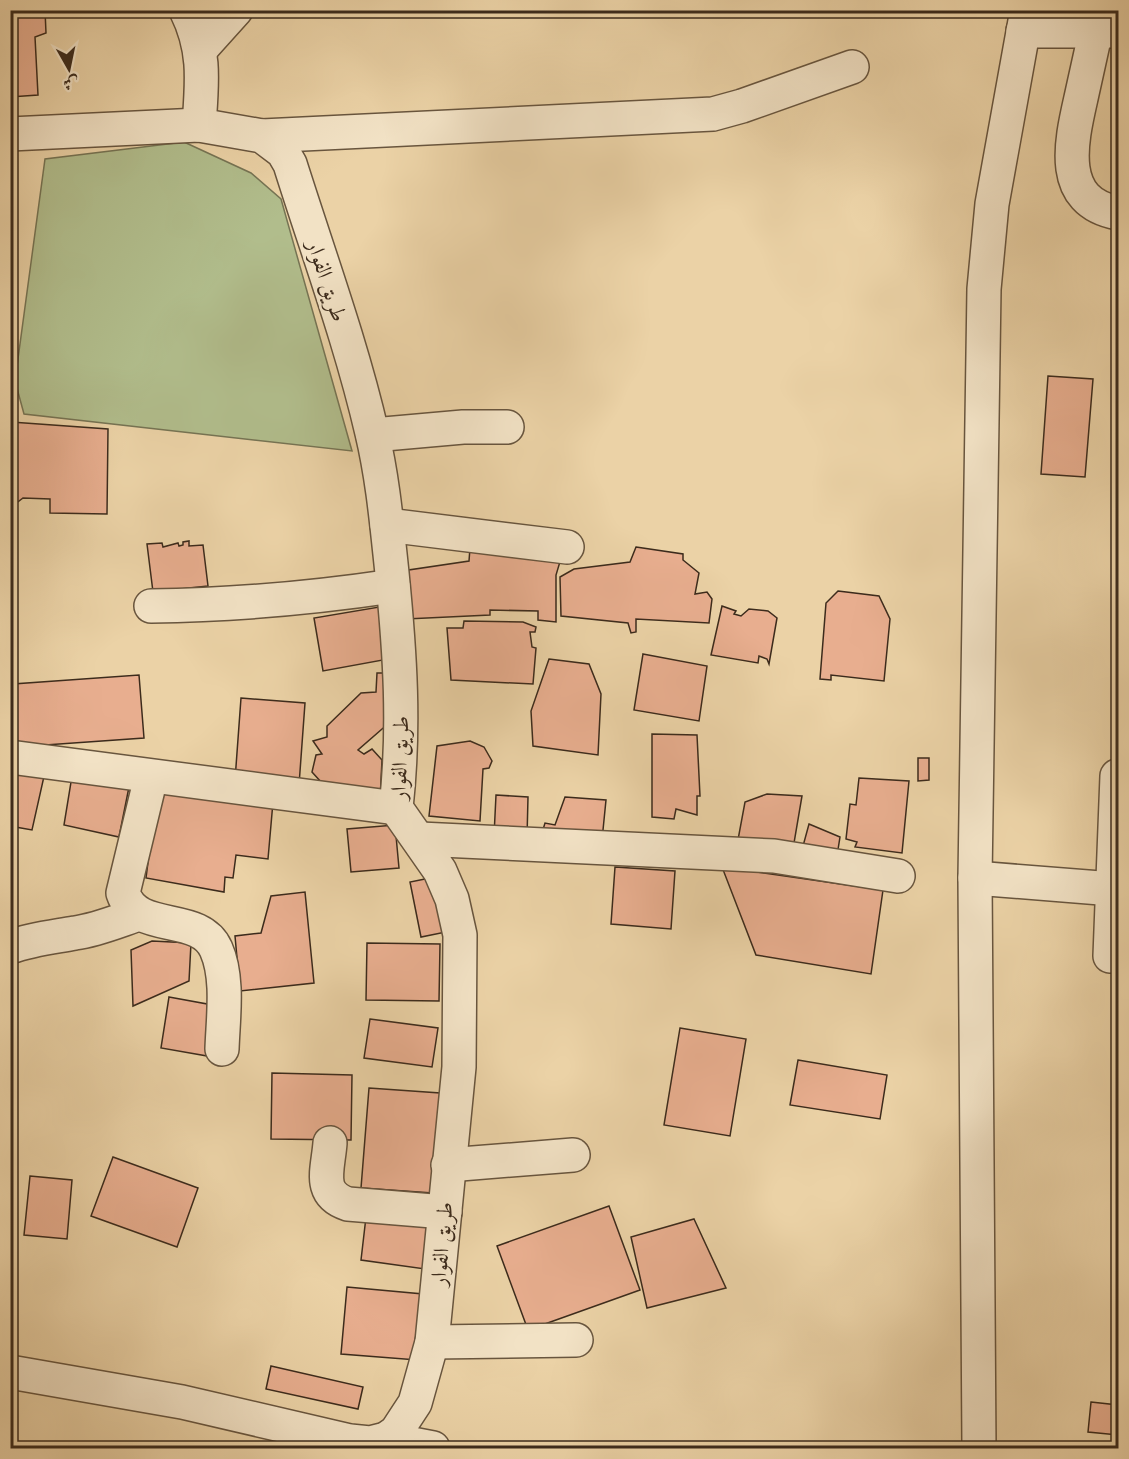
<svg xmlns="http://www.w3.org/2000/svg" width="1129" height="1459" font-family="Cardo,Amiri,serif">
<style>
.green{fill:#b1bd8c;stroke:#767454;stroke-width:1.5}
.building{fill:#e8ae8f;stroke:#3c2b1c;stroke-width:1.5}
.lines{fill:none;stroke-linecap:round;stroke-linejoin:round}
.minor-casing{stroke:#68553e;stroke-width:36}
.minor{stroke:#f2e2c5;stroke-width:33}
.labels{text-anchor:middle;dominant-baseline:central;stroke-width:5;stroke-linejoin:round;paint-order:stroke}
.street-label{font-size:22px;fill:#3c2b1c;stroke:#f2e2c5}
</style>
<rect width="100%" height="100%" fill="#ebd2a6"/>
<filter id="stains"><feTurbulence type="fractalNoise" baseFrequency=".00333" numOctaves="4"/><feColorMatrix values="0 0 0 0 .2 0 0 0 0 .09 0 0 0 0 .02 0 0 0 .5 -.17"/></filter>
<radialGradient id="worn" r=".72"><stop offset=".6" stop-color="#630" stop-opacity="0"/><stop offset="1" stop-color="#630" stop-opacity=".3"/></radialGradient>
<!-- green -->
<polygon class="green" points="184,142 251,173 281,199 352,451 24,414 15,381 45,159"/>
<!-- building -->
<g class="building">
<polygon points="10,10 45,10 46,33 35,37 38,95 10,97"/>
<polygon points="1048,376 1093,379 1085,477 1041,474"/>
<polygon points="11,422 108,429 107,514 50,513 50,499 23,498 10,508"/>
<polygon points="189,541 189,546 203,545 208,586 153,592 147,544 162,543 163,547 178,543 179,546 183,545 183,542"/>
<polygon points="636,547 683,554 683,560 699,573 695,594 707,592 712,599 709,623 636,619 636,632 631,633 628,623 561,616 560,577 574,569 630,562"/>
<polygon points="470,548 562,555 556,575 556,622 538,620 538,611 490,610 490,615 406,619 402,571 469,561"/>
<polygon points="838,591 879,596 890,619 884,681 831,675 831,680 820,679 826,603"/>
<polygon points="385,606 394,658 323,671 314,618"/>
<polygon points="722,606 736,611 734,614 741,616 749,609 768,611 777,618 769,664 767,659 759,656 758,663 711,655"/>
<polygon points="464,621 523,622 536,627 535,632 530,632 532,647 536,648 533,684 451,680 447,628 463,628"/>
<polygon points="643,654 707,666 699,721 634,710"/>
<polygon points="549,659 589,664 601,694 598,755 533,746 531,711"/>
<polygon points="377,673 397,673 397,716 358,750 364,754 372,749 382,760 380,801 322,783 312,772 316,755 322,754 313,741 327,737 327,726 361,693 376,692"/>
<polygon points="139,675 144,738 17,747 13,684"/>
<polygon points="241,698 305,703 299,785 235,780"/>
<polygon points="652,734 697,735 700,796 697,796 697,815 676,809 674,819 652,817"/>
<polygon points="470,741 484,747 492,761 489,768 483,769 480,821 429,816 437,746"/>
<polygon points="918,758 929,758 929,780 918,781"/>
<polygon points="10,767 45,772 32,830 10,826"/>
<polygon points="73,770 130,782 119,837 64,825"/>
<polygon points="859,778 909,781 902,853 855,847 857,842 846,839 850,804 856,805"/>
<polygon points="158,783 273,802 268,859 236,855 233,878 225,877 224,892 146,878"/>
<polygon points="767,794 802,796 793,849 737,845 745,802"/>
<polygon points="496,795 528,797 527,838 494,836"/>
<polygon points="565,797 606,800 602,840 541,836 545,823 555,825"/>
<polygon points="809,824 840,837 836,862 800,857"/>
<polygon points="395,825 399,868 351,872 347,829"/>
<polygon points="615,867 675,871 671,929 611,924"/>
<polygon points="722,867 883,890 871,974 756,955"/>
<polygon points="435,877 446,932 421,937 410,882"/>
<polygon points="305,892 314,983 240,991 235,936 261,933 271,896"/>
<polygon points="152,941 191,943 189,981 133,1006 131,950"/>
<polygon points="367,943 440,944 439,1001 366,1000"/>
<polygon points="169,997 207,1004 213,1057 161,1048"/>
<polygon points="370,1019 438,1028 432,1067 364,1058"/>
<polygon points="680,1028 746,1039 730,1136 664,1125"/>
<polygon points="798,1060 887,1075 880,1119 790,1105"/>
<polygon points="272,1073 352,1075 351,1140 271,1139"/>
<polygon points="369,1088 440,1093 433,1193 361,1188"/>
<polygon points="113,1157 198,1188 177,1247 91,1216"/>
<polygon points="30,1176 72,1180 67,1239 24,1235"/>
<polygon points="609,1206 640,1290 528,1330 497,1246"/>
<polygon points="366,1217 431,1225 425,1269 361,1260"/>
<polygon points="694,1219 726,1288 647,1308 631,1237"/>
<polygon points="347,1287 423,1294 417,1360 341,1354"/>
<polygon points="271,1366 363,1387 358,1409 266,1389"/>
<polygon points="1091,1402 1118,1405 1118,1435 1088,1432"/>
</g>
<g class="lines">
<!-- minor casing -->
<g class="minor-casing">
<g id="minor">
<path d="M186,10c20,40 16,73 13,115"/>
<path d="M1096,30c-5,22 -10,45 -15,68 -10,44 -24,104 37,115"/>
<polyline points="1023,31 1117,31"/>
<polyline points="200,50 236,10"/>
<path d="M10,134l189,-9 63,11 21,16 7,12c28,89 61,178 82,269 11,46 15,94 20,140 8,80 13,154 4,235l44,63 12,28 8,36 -1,132 -27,275 -17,61 -19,29 -10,7 -16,4 -20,-2 -168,-39 -172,-30"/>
<polyline points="262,136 713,114 742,106 852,67"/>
<polyline points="373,435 463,427 507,427"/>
<polyline points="387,525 567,547"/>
<path d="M151,606c82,-1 161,-8 242,-20"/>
<polyline points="10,757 396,808"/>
<path d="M151,777l-28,116c14,42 76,18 93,56 13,29 7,69 6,100"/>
<polyline points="420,839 774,856 898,876"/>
<polyline points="975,878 1113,889"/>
<path d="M10,947c22,-8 43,-10 65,-14 22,-3 43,-12 64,-19"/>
<polyline points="1110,956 1117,776"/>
<path d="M330,1143c-2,27 -13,51 18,61l97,8"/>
<polyline points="448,1165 573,1155"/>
<polyline points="432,1342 576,1340"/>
<polyline points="386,1439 433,1448"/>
<polyline points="979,1448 975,878 984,289 992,204 1027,10"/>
</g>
</g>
<!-- minor -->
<use href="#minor" class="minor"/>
</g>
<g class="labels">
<!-- street labels -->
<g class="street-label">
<text transform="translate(327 281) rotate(72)">طريق الفوار</text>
<text transform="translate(400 758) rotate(-88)">طريق الفوار</text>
<text transform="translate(442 1244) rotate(-85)">طريق الفوار</text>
</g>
</g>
<!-- margin -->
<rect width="1129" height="1459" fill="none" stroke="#ebd2a6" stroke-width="36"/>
<rect x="12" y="12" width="1105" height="1435" fill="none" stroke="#3c2b1c" stroke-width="3"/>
<rect x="18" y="18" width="1093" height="1423" fill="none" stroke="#3c2b1c" stroke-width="1.5"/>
<!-- north arrow -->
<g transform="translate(69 69) rotate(171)" stroke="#f2e2c5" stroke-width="4.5" paint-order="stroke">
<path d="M0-4.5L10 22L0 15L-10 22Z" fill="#3c2b1c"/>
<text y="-9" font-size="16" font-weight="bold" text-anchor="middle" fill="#3c2b1c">ش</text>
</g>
<rect width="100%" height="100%" filter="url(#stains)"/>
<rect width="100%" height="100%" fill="url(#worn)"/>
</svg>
